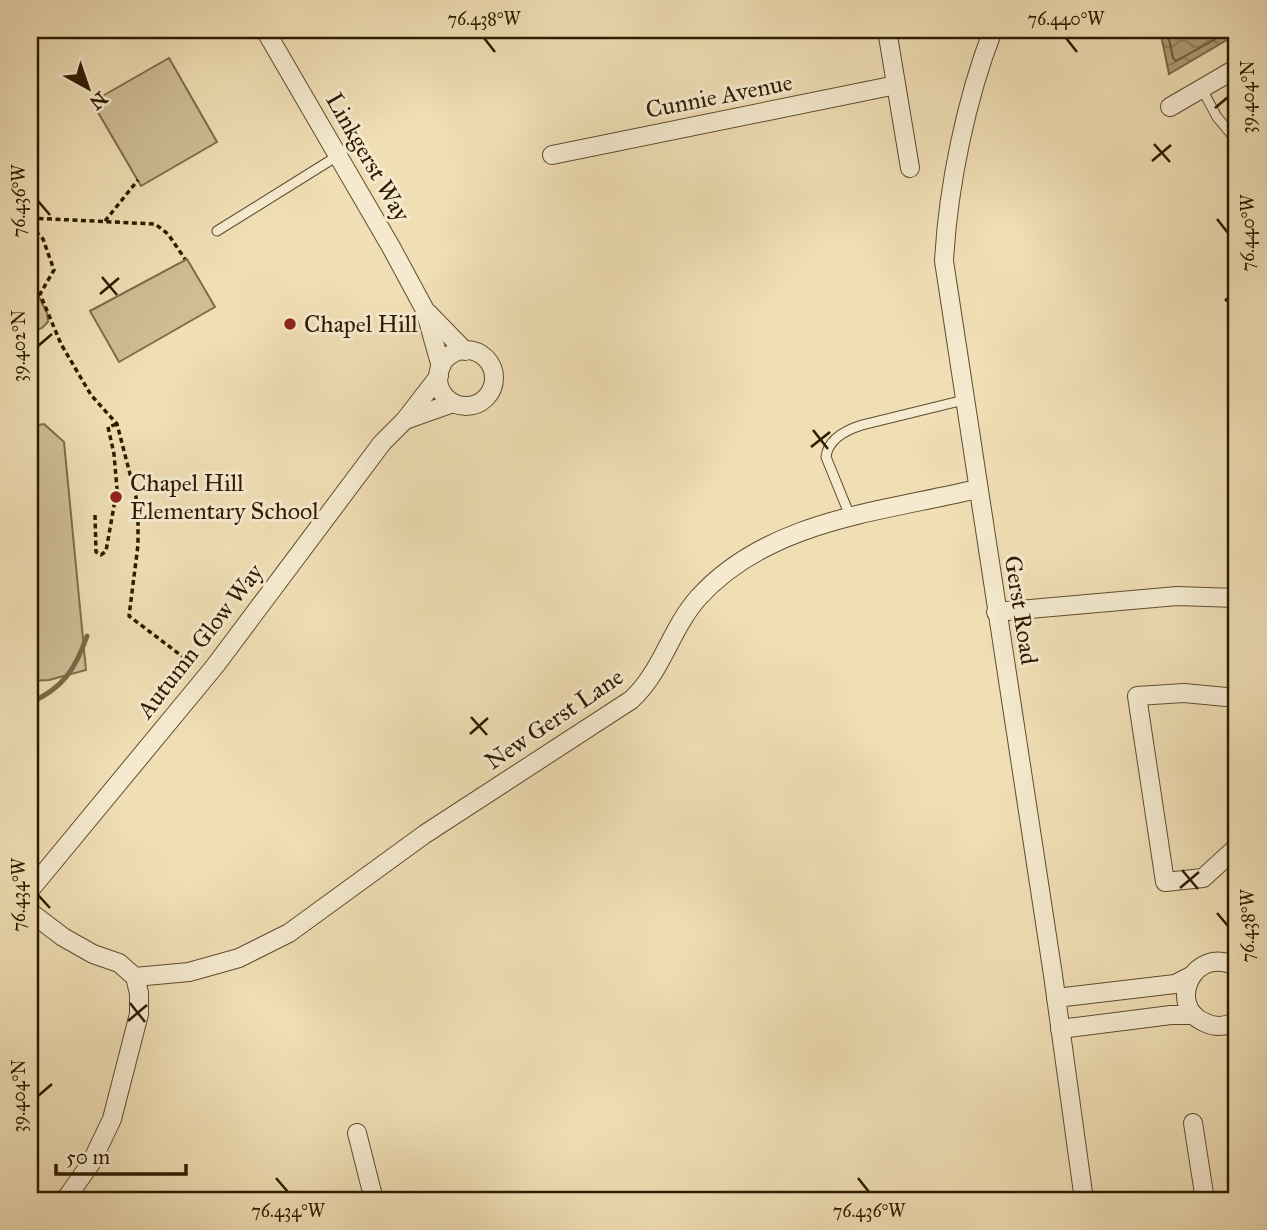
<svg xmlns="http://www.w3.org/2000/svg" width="1267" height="1230" font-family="'IM FELL Great Primer',serif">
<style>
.grass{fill:#cfbd96;stroke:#7e6c4c;stroke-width:2}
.park{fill:url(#park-tufts);stroke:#7e6c4c;stroke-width:2}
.water{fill:url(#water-waves);stroke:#7b6848;stroke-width:2}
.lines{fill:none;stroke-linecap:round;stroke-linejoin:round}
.shore{stroke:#6e5c3c;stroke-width:2}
.stream{stroke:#7b6848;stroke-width:5}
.lane-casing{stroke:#5e4c2e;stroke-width:11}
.street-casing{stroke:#5e4c2e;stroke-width:20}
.path{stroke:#2e1b01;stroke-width:3.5;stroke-dasharray:5 3.5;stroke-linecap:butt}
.lane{stroke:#f5eacf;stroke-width:9}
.street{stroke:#f5eacf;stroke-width:18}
.ticks{fill:none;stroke:#2e1b01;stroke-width:2.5}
.poi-dot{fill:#8f2418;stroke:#f5eacf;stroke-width:2.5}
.labels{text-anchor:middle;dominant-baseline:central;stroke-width:6;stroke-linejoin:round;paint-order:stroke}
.street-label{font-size:24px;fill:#2e1b01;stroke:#f5eacf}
.poi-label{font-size:24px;fill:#2e1b01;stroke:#f5eacf;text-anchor:start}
.neatline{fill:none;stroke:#2e1b01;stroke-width:2.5}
.ticks-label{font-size:18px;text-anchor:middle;fill:#2e1b01}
</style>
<defs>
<pattern id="park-tufts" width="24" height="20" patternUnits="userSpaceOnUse" patternTransform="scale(1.75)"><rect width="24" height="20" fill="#cfbd96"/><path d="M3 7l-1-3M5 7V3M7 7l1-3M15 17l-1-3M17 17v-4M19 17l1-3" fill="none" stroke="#b2a280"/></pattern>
<pattern id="water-waves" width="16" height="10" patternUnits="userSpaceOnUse" patternTransform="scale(1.75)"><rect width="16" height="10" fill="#ae9c78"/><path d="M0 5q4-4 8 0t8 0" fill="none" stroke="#8e7e60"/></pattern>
</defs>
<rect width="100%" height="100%" fill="#f0deb5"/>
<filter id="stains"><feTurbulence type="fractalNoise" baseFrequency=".00286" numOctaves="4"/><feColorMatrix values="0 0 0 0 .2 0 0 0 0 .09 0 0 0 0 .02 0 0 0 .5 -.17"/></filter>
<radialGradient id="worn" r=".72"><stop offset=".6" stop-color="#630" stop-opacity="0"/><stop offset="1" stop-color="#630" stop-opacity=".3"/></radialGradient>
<!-- grass -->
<g class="grass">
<polygon points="169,58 217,142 141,186 92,102"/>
<polygon points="187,259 215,307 119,362 90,311"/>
<polygon points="44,424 64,442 86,670 49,680 30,681 30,426"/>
</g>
<!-- park -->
<polygon class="park" points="30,279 47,313 48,322 42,328 34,331 30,329"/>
<!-- water -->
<polygon class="water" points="1160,30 1237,30 1237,34 1169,74"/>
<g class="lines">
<!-- shore -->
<polyline class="shore" points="1167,30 1173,58 1176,61 1232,30"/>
<!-- stream -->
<path class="stream" d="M30,703c33,-15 45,-33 57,-67"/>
<!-- lane casing -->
<g class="lane-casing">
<g id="lane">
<polyline points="1202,89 1217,117 1237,141"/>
<polyline points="217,231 339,155"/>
<path d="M850,516l-24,-59c2,-18 20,-27 36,-32l102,-25"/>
</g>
</g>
<!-- street casing -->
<g class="street-casing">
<g id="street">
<polyline points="265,30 391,247 425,310 441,367"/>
<polyline points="887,30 910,168"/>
<path d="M993,30c-27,69 -45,157 -49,231l109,714 31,225"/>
<polyline points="1170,107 1237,68"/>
<polyline points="552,155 896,85"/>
<polyline points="428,313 465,351"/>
<circle cx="466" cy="378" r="28"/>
<polyline points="405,420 453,403"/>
<polyline points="996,612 1177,596 1237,598"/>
<polyline points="1237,698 1184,693 1137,696 1165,882 1203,878 1237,847"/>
<polyline points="30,890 215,666 382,443 405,420 439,376"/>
<polyline points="30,912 63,937 93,954 119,963 135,977 139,993 139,1014 112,1119 91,1163 65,1200"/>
<path d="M1237,967c-44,-24 -72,40 -31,56 11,5 22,3 31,-3"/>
<path d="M135,977l54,-5 50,-14 50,-25 136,-99 206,-134c31,-28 39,-70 67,-102 70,-78 183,-86 279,-109"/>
<polyline points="1056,998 1175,984 1191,976"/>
<polyline points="1060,1029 1171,1015 1194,1015"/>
<polyline points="1193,1123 1205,1200"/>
<polyline points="357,1133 374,1200"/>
</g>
</g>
<!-- path -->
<g class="path">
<polyline points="30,218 155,224 168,234 185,259"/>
<polyline points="105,221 138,180"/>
<polyline points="30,225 43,239 54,270 40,294 61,344 91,395 117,424 136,497 138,521 138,545 129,616 195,666"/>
<polyline points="1225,299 1232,303"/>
<polyline points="95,515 96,552 101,555 106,551 117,489 114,454 108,427 117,424"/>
</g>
<!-- lane -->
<use href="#lane" class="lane"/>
<!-- street -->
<use href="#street" class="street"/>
</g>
<!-- ticks -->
<path class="ticks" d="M484,38l11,14M1066,38l11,14M1215,108l13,-11M1154,144l16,18M1152,161l19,-16M38,201l12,14M1217,219l11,14M102,277l15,18M100,294l19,-16M38,346l14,-12M813,430l15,19M811,447l19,-15M471,717l16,18M470,734l18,-16M1182,870l16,19M1180,888l19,-16M38,895l12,13M1217,913l11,13M130,1003l15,19M128,1021l19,-16M38,1096l14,-12M276,1178l12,14M858,1178l11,14"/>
<!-- markers -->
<g class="poi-dot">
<circle cx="290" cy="324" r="7"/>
<circle cx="116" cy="497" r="7"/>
</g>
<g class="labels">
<!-- street labels -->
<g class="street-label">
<text transform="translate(719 96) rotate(-11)">Cunnie Avenue</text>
<text transform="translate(368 157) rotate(60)">Linkgerst Way</text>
<text transform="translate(1021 610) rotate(81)">Gerst Road</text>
<text transform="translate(200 641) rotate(-52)">Autumn Glow Way</text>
<text transform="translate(554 719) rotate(-34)">New Gerst Lane</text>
</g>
<!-- poi labels -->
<g class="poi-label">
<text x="304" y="324">Chapel Hill</text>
<text x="130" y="483">Chapel Hill<tspan x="130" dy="28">Elementary School</tspan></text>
</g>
</g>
<!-- margin -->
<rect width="1267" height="1230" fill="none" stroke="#f0deb5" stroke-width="77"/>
<!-- north arrow -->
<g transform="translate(88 88) rotate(140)" stroke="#f5eacf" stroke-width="5" paint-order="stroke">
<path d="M0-5L12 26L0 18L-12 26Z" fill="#2e1b01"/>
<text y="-10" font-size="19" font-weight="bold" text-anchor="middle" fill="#2e1b01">N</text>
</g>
<!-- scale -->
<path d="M56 1164v10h130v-10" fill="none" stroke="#2e1b01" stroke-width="3.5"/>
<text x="66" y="1164" font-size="21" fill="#2e1b01" stroke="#f5eacf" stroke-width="5" paint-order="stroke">50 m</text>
<rect x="38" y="38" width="1190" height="1154" class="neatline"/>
<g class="ticks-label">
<text x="484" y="25">76.438°W</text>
<text x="1066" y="25">76.440°W</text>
<text transform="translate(1248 97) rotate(-90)" y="6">39.404°N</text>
<text transform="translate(19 201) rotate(-90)" y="6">76.436°W</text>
<text transform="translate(1248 233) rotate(-90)" y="6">76.440°W</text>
<text transform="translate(19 346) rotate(-90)" y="6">39.402°N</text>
<text transform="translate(19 895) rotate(-90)" y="6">76.434°W</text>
<text transform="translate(1248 926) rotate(-90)" y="6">76.438°W</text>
<text transform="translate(19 1096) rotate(-90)" y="6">39.404°N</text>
<text x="288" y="1217">76.434°W</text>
<text x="869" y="1217">76.436°W</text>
</g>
<rect width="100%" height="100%" filter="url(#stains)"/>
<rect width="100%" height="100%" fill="url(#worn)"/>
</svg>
